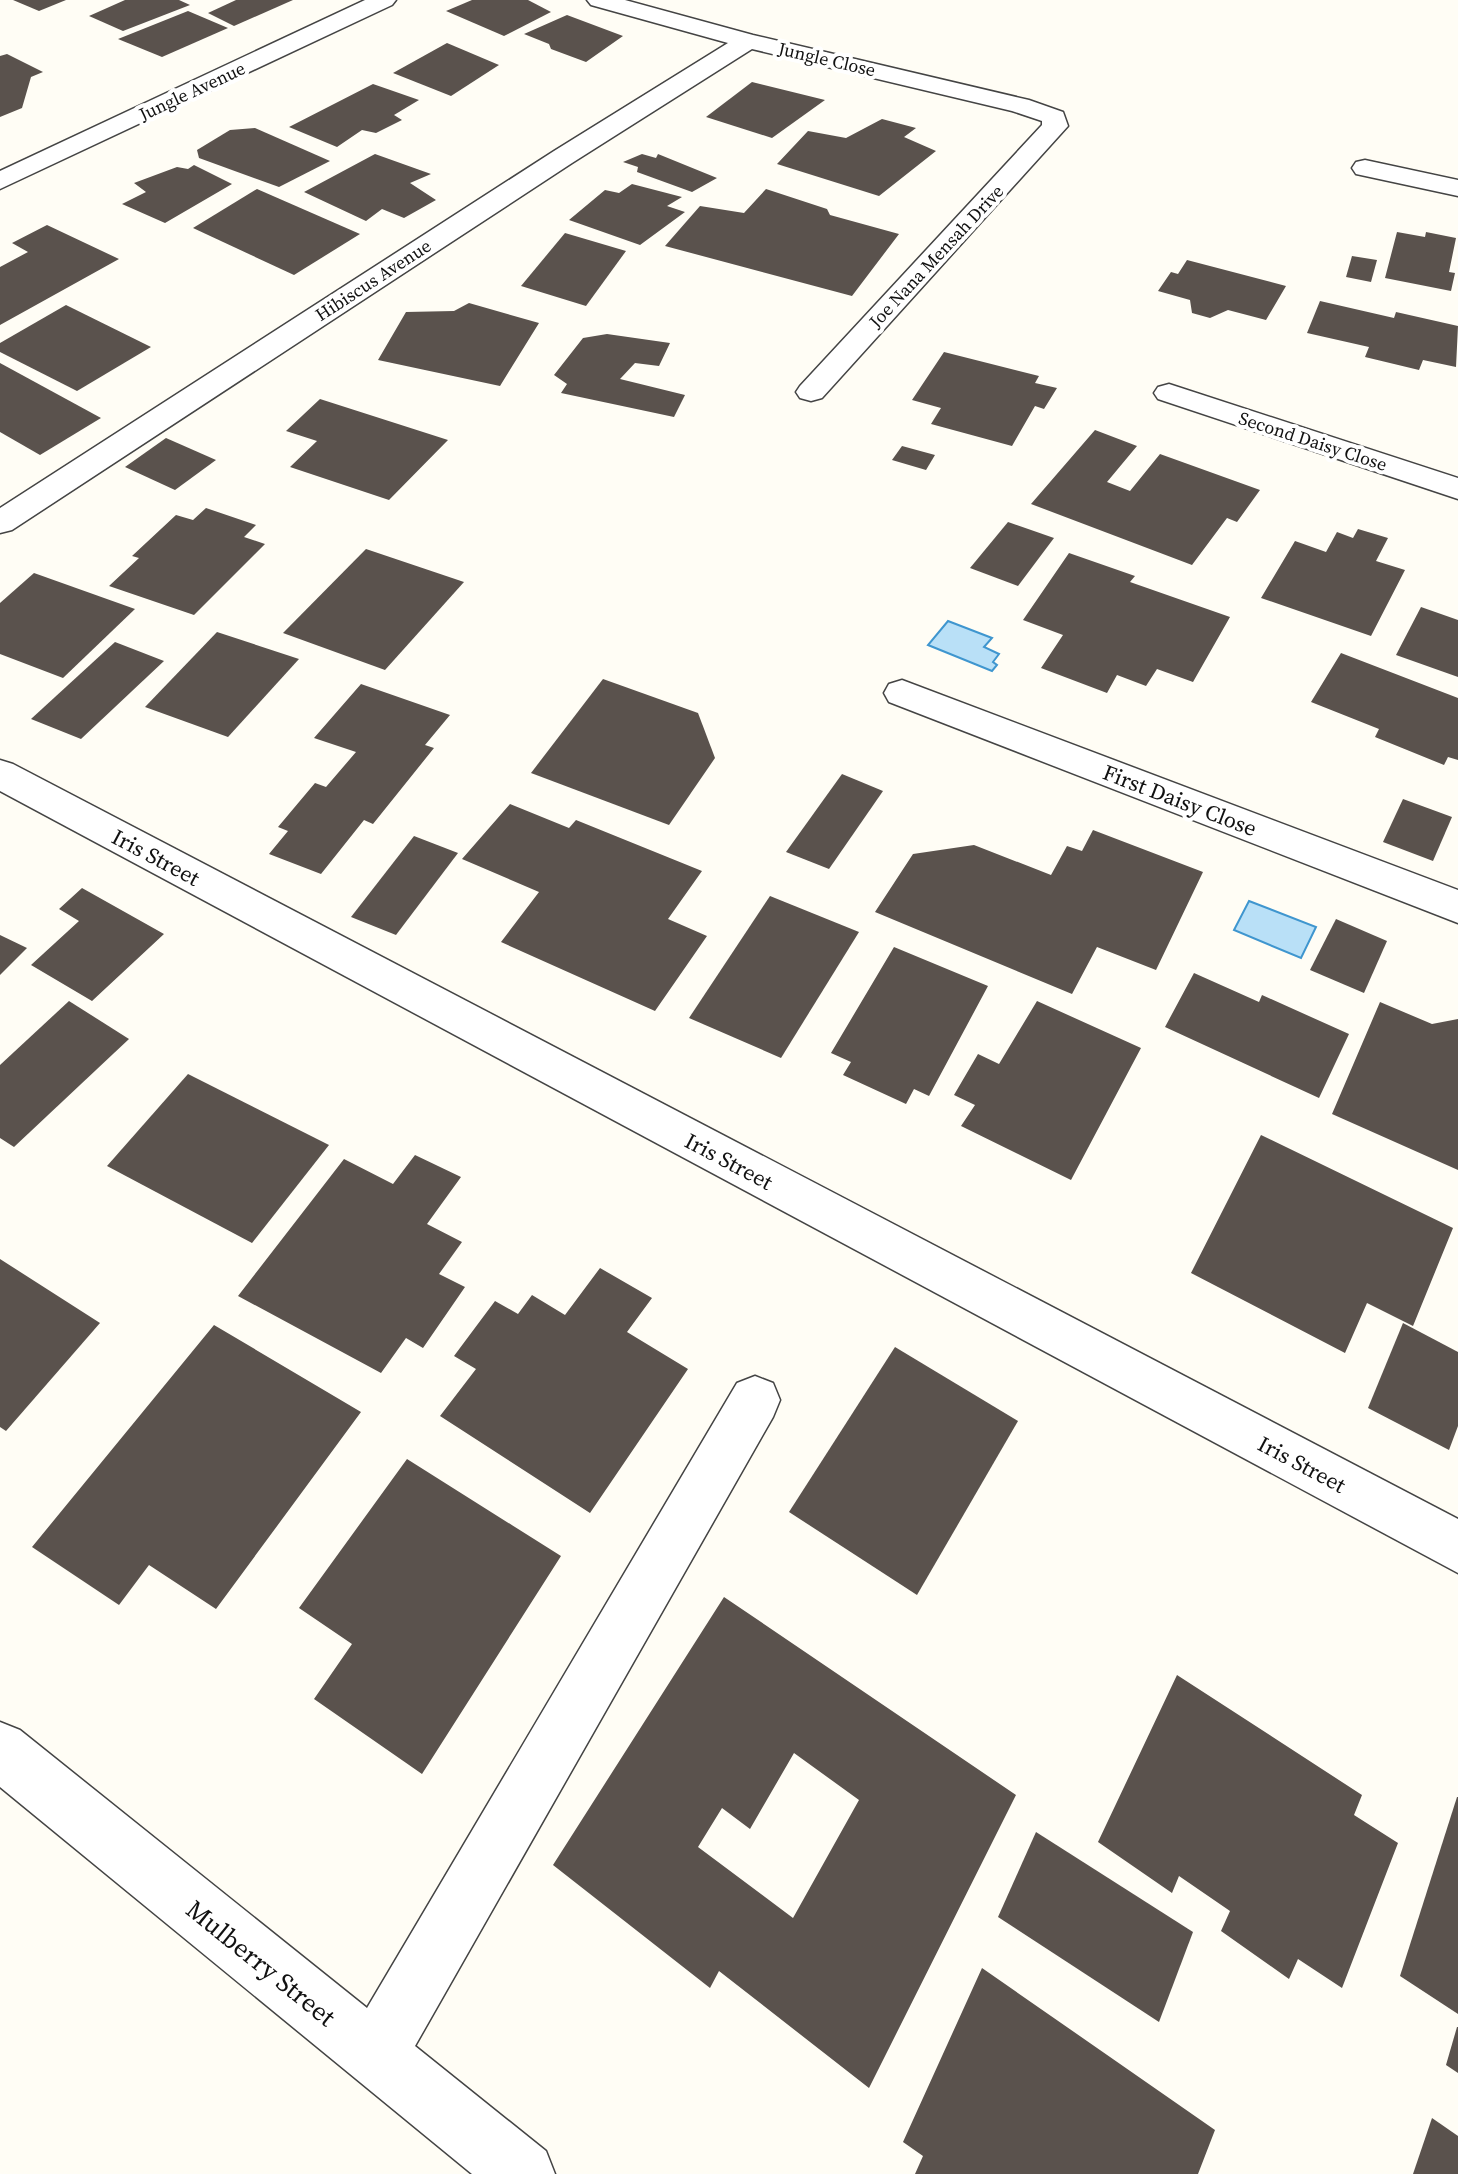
<svg xmlns="http://www.w3.org/2000/svg" width="1458" height="2174" font-family="'Source Serif 4',serif">
<style>
.water{fill:#b9e0f7;stroke:#3f96cf;stroke-width:2}
.building{fill:#5a524d;fill-rule:evenodd}
.lines{fill:none;stroke-linecap:round;stroke-linejoin:round}
.minor-casing{stroke:#444;stroke-width:3}
.minor{fill:#fff;fill-rule:evenodd}
.labels{text-anchor:middle;dominant-baseline:central;stroke-width:8;stroke-linejoin:round;paint-order:stroke}
.far-street-label{font-size:18px;fill:#111;stroke:#fff}
.street-label{font-size:22px;fill:#111;stroke:#fff}
.near-street-label{font-size:26px;fill:#111;stroke:#fff}
</style>
<rect width="100%" height="100%" fill="#fffdf5"/>
<!-- water -->
<g class="water">
<polygon points="948,621 992,638 984,647 999,654 993,662 997,665 992,671 928,645"/>
<polygon points="1249,901 1316,927 1301,958 1234,930"/>
</g>
<!-- building -->
<g class="building">
<polygon points="13,0 66,0 39,11"/>
<polygon points="125,0 179,0 190,5 123,31 89,16"/>
<polygon points="236,0 293,0 234,26 208,13"/>
<polygon points="472,0 528,0 551,12 504,36 446,11"/>
<polygon points="188,11 228,28 162,57 118,39"/>
<polygon points="567,15 623,36 586,62 551,49 549,44 524,34"/>
<polygon points="447,43 499,65 451,96 393,73"/>
<polygon points="7,54 43,72 31,77 22,108 0,117 0,56"/>
<polygon points="752,82 825,100 772,138 706,117"/>
<polygon points="373,84 419,100 394,115 402,120 376,133 362,130 337,147 289,127"/>
<polygon points="882,119 916,128 904,137 936,151 879,196 777,164 808,131 846,138"/>
<polygon points="255,128 330,161 279,187 199,158 197,150 230,130"/>
<polygon points="375,154 431,174 410,183 436,200 404,218 382,209 366,221 304,192"/>
<polygon points="642,154 656,158 658,154 717,178 692,192 637,172 638,167 623,162"/>
<polygon points="194,165 232,184 165,223 122,204 146,192 134,183 177,167 188,169"/>
<polygon points="632,184 682,197 667,206 685,212 640,245 569,220 605,190 619,193"/>
<polygon points="257,189 360,234 294,275 193,228"/>
<polygon points="766,189 827,209 830,215 899,234 852,296 665,246 700,206 744,213"/>
<polygon points="47,225 119,259 0,325 0,267 28,252 12,243"/>
<polygon points="1397,232 1425,237 1426,232 1456,238 1449,272 1455,273 1451,291 1385,278"/>
<polygon points="565,233 626,251 586,306 521,286"/>
<polygon points="1352,256 1377,260 1371,282 1346,277"/>
<polygon points="1187,260 1286,286 1266,320 1228,310 1210,318 1192,313 1190,300 1158,291 1171,272 1178,274"/>
<polygon points="1320,301 1394,318 1396,312 1458,326 1456,367 1423,360 1419,370 1365,357 1369,347 1307,333"/>
<polygon points="469,303 539,323 500,386 378,360 406,312 454,311"/>
<polygon points="66,305 151,347 77,391 0,352 0,343"/>
<polygon points="607,334 670,343 659,366 635,363 620,379 685,395 674,417 561,393 567,384 554,375 583,338"/>
<polygon points="944,352 1039,376 1035,383 1057,388 1044,409 1035,406 1012,446 931,424 941,408 912,400"/>
<polygon points="0,363 101,418 40,455 0,432"/>
<polygon points="320,399 448,440 389,500 290,467 317,441 286,431"/>
<polygon points="1095,430 1137,446 1107,482 1130,491 1160,454 1260,490 1237,522 1227,518 1192,565 1031,504"/>
<polygon points="166,438 216,460 175,490 125,467"/>
<polygon points="902,446 935,455 926,470 892,460"/>
<polygon points="206,508 256,525 244,537 265,544 194,615 109,586 139,558 132,556 176,515 193,520"/>
<polygon points="1008,522 1054,538 1018,586 970,568"/>
<polygon points="1358,529 1388,538 1376,561 1405,570 1371,636 1261,598 1295,541 1326,552 1337,532 1353,538"/>
<polygon points="366,549 464,582 385,670 283,633"/>
<polygon points="1069,553 1135,576 1130,582 1230,617 1193,682 1157,669 1146,686 1117,675 1107,693 1041,668 1063,635 1023,620"/>
<polygon points="34,573 135,609 63,678 0,654 0,603"/>
<polygon points="1421,607 1458,620 1458,677 1396,655"/>
<polygon points="217,632 299,659 228,737 145,707"/>
<polygon points="115,642 164,661 81,739 31,719"/>
<polygon points="1341,653 1458,698 1458,760 1448,757 1444,765 1375,737 1379,729 1311,702"/>
<polygon points="603,679 698,713 715,758 669,825 531,773"/>
<polygon points="361,684 450,715 425,745 434,748 373,824 364,820 321,874 269,854 288,831 278,827 315,783 326,787 356,752 314,738"/>
<polygon points="842,774 883,791 829,869 786,852"/>
<polygon points="1403,799 1452,817 1433,861 1383,842"/>
<polygon points="510,804 569,828 576,820 702,871 668,919 707,936 655,1011 501,942 539,892 462,859"/>
<polygon points="1093,830 1203,872 1156,970 1097,947 1072,994 875,912 913,854 974,845 1051,875 1067,846 1082,851"/>
<polygon points="414,836 458,853 396,935 351,917"/>
<polygon points="82,888 164,934 92,1001 31,965 79,921 59,909"/>
<polygon points="770,896 859,932 781,1058 689,1018"/>
<polygon points="1336,919 1387,941 1364,993 1310,970"/>
<polygon points="0,935 27,948 0,975"/>
<polygon points="894,947 988,986 929,1096 914,1089 906,1104 843,1075 851,1062 831,1053"/>
<polygon points="1194,973 1259,1002 1262,995 1349,1034 1319,1098 1165,1027"/>
<polygon points="69,1001 129,1039 14,1147 0,1138 0,1065"/>
<polygon points="1037,1001 1141,1048 1071,1180 961,1126 975,1105 954,1095 978,1054 999,1064"/>
<polygon points="1380,1002 1432,1024 1458,1019 1458,1170 1332,1114"/>
<polygon points="188,1074 329,1145 252,1243 107,1166"/>
<polygon points="1261,1135 1453,1228 1413,1326 1367,1303 1345,1353 1191,1273"/>
<polygon points="415,1155 461,1177 427,1224 462,1242 439,1274 465,1287 423,1348 406,1338 381,1373 238,1296 344,1159 393,1184"/>
<polygon points="0,1259 100,1323 6,1431 0,1427"/>
<polygon points="600,1268 652,1298 627,1332 688,1369 590,1513 440,1416 476,1369 454,1356 495,1301 518,1314 532,1295 565,1315"/>
<polygon points="1403,1323 1458,1352 1458,1426 1449,1450 1368,1408"/>
<polygon points="214,1325 361,1412 216,1609 149,1565 119,1605 32,1547"/>
<polygon points="895,1347 1018,1421 917,1595 789,1512"/>
<polygon points="407,1459 561,1556 422,1774 314,1699 352,1644 299,1608"/>
<path d="M724,1597l292,198 -147,293 -150,-117 -9,17 -157,-123zM794,1753l65,47 -66,118 -95,-71 24,-39 28,21z"/>
<polygon points="1177,1675 1362,1795 1354,1815 1398,1843 1342,1988 1298,1959 1289,1979 1221,1931 1230,1911 1179,1876 1172,1893 1098,1842"/>
<polygon points="1457,1797 1458,1797 1458,2014 1400,1976"/>
<polygon points="1036,1832 1193,1932 1159,2022 998,1917"/>
<polygon points="982,1968 1215,2130 1198,2174 915,2174 923,2156 903,2142"/>
<polygon points="1457,2027 1458,2027 1458,2073 1446,2065"/>
<polygon points="1432,2118 1458,2136 1458,2174 1413,2174"/>
</g>
<g class="lines">
<!-- minor casing -->
<g class="minor-casing">
<g id="minor">
<polygon points="365,0 396,0 392,5 0,189 0,171"/>
<polygon points="587,0 625,0 753,35 1029,100 1063,112 1068,126 822,398 811,401 800,398 796,392 800,386 1042,125 1042,121 1012,111 752,49 572,163 12,530 0,533 0,508 554,151 728,43 591,5"/>
<polygon points="1365,160 1458,180 1458,196 1356,174 1352,168 1356,162"/>
<polygon points="1169,384 1458,478 1458,499 1158,399 1154,393 1158,387"/>
<polygon points="902,680 1458,890 1458,923 889,702 884,693 889,684"/>
<polygon points="0,760 13,764 1458,1519 1458,1573 0,791"/>
<polygon points="755,1376 773,1383 780,1400 773,1417 415,2046 546,2151 555,2174 472,2174 0,1787 0,1722 20,1730 367,2008 737,1383"/>
</g>
</g>
<!-- minor -->
<use href="#minor" class="minor"/>
</g>
<g class="labels">
<!-- far-street labels -->
<g class="far-street-label">
<text transform="translate(827 59) rotate(13)">Jungle Close</text>
<text transform="translate(192 91) rotate(-25)">Jungle Avenue</text>
<text transform="translate(936 256) rotate(-47)">Joe Nana Mensah Drive</text>
<text transform="translate(373 280) rotate(-33)">Hibiscus Avenue</text>
<text transform="translate(1313 441) rotate(18)">Second Daisy Close</text>
</g>
<!-- street labels -->
<g class="street-label">
<text transform="translate(1180 800) rotate(21)">First Daisy Close</text>
<text transform="translate(156 857) rotate(28)">Iris Street</text>
<text transform="translate(729 1161) rotate(28)">Iris Street</text>
<text transform="translate(1302 1464) rotate(28)">Iris Street</text>
</g>
<!-- near-street labels -->
<g class="near-street-label">
<text transform="translate(261 1963) rotate(39)">Mulberry Street</text>
</g>
</g>
</svg>
